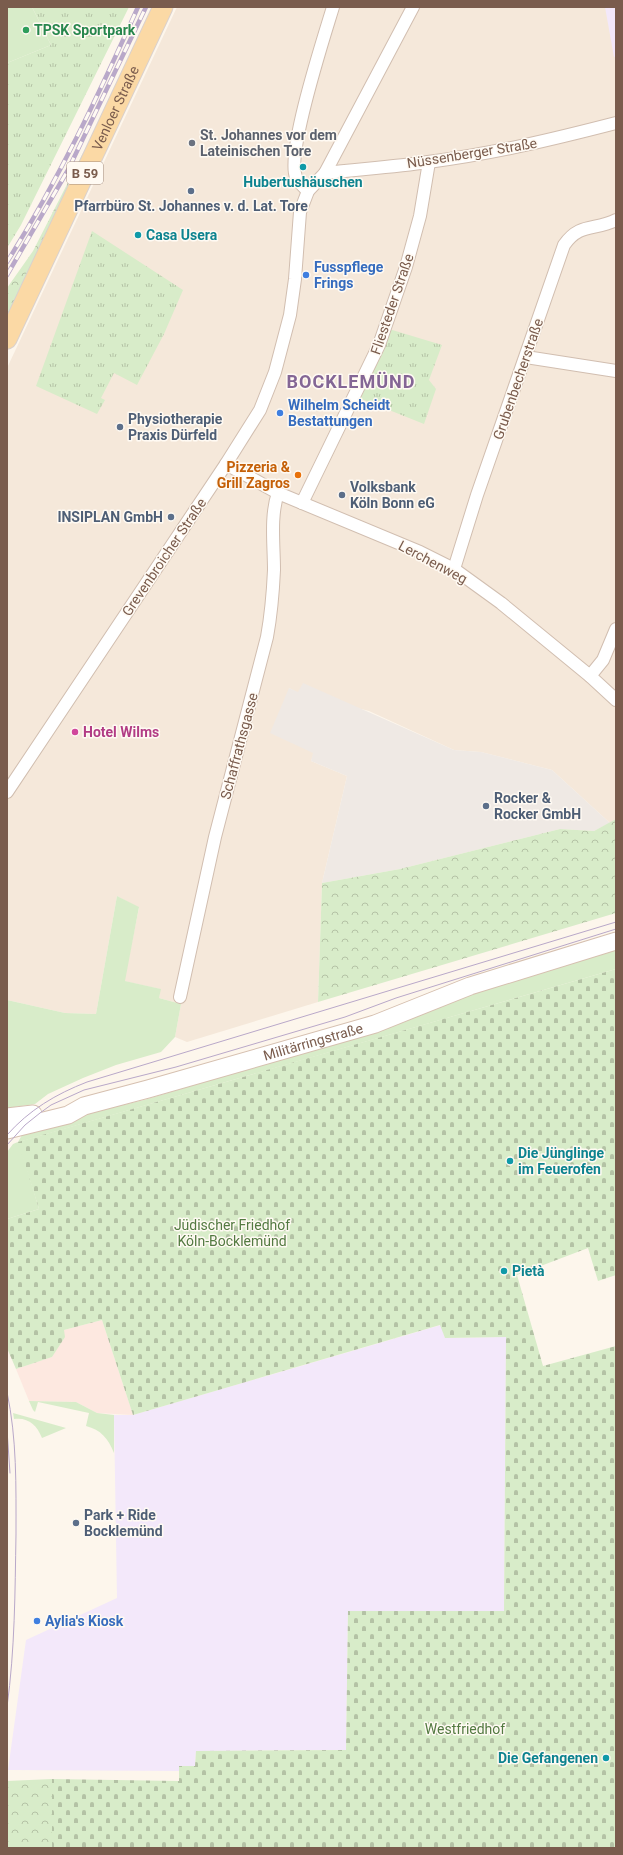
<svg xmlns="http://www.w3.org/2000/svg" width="623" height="1855" font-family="Roboto,sans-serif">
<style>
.residential{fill:#f5e8da}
.commercial{fill:#fde8e0}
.industrial{fill:#efe9e4}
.education{fill:#f3e8fa}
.green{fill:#d8ecc9}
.forest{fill:url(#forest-crowns)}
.cemetery{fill:url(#cemetery-stones)}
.park{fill:url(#park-tufts)}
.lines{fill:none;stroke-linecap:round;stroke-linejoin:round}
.street-casing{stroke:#d1beb0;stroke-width:14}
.secondary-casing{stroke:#d6c0b0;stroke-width:19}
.primary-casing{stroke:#dad1cd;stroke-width:21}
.street{stroke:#fff;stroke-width:12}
.secondary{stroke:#fff;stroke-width:17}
.primary{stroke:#fbd9a5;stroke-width:19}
.tram{stroke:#b9a8c9;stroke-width:1}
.rail-casing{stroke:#b9a8c9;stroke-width:4.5}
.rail{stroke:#fffaf3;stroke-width:3;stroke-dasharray:9;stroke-linecap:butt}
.leisure-dot{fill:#2e9e5b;stroke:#fffaf3;stroke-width:1.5}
.worship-dot{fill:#6b7280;stroke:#fffaf3;stroke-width:1.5}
.culture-dot{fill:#0f9aa8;stroke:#fffaf3;stroke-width:1.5}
.service-dot{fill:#5c6f8a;stroke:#fffaf3;stroke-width:1.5}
.shop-dot{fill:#3f7fe0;stroke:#fffaf3;stroke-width:1.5}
.food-dot{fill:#e8710a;stroke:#fffaf3;stroke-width:1.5}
.hotel-dot{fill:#d1479c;stroke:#fffaf3;stroke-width:1.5}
.labels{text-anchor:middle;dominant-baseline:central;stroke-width:3;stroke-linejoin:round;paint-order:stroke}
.shield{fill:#fffaf3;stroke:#a28b7f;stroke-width:1}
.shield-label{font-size:13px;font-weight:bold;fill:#7a5c4d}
.leisure-label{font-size:14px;font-weight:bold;fill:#27864d;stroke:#fffaf3;text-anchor:start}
.street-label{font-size:14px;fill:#7a5c4d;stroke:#fffaf3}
.worship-label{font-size:14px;font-weight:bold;fill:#5b616d;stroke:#fffaf3;text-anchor:start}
.culture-label{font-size:14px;font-weight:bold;fill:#0d838f;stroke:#fffaf3;text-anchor:start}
.service-label{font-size:14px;font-weight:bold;fill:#4e5e75;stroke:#fffaf3;text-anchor:start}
.shop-label{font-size:14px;font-weight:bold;fill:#366cbe;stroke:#fffaf3;text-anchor:start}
.food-label{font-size:14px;font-weight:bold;fill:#c56008;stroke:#fffaf3;text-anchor:end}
.hotel-label{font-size:14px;font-weight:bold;fill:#b23c85;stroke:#fffaf3;text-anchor:start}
.park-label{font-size:14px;fill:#537a41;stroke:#fffaf3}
.district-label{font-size:18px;font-weight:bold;letter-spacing:1px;fill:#846695;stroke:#fffaf3}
</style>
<defs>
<pattern id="forest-crowns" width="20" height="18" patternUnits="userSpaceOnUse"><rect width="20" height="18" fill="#d8ecc9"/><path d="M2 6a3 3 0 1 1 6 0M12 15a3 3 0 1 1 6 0" fill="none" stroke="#b4c2a5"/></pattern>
<pattern id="cemetery-stones" width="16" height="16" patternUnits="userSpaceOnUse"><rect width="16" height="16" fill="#d8ecc9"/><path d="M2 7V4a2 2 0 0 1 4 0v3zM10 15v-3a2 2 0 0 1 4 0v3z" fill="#b4c2a5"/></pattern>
<pattern id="park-tufts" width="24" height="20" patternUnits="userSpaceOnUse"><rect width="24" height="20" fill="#d8ecc9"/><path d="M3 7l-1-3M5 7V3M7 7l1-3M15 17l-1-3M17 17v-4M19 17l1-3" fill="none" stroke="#b4c2a5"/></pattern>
</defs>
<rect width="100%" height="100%" fill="#fdf6ec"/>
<!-- residential -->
<polygon class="residential" points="177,7 616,7 616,819 610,823 552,770 481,752 454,750 369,711 298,693 289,688 314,753 311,761 347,776 322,883 318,1002 187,1042 175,1037 181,1004 159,998 160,989 124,981 139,908 117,896 96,1014 65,1013 7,1000 7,368"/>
<!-- commercial -->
<polygon class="commercial" points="102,1320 133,1415 97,1413 76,1402 29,1401 16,1369 52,1357 64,1330"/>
<!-- industrial -->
<polygon class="industrial" points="303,683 454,750 481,752 552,770 610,823 594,831 560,829 400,869 322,883 347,776 311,761 313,753 270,733 289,688 298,692"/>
<!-- education -->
<g class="education">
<polygon points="605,7 616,7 616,56 614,57"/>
<polygon points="441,1325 445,1338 506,1337 504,1611 348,1611 346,1750 196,1751 195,1766 179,1766 179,1771 8,1770 26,1640 117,1598 114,1415 133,1415"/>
</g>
<!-- green -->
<g class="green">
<polygon points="7,7 32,7 51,45 7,63"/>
<polygon points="117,896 139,907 125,981 161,989 159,998 181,1004 175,1037 161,1052 116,1065 83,1078 48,1094 35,1104 7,1108 7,1000 65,1013 96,1014"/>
<polygon points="616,947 616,969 19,1142 39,1209 7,1219 7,1152 13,1144 18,1142 26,1128 144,1100 321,1047 465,994"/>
<path d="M29,1401l47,1 21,11 17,2v38c-6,-15 -13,-23 -28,-27l3,-13 -51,-11 -3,10 -2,-2z"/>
<path d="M13,1413l53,15 -24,10c-5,-13 -14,-21 -28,-19z"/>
</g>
<!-- forest -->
<g class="forest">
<polygon points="83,153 78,177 7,326 7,288 33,251"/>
<polygon points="616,819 616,913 318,1002 322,883 400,869 560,829 594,831"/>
<polygon points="52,1779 52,1848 7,1848 7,1781"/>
</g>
<!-- cemetery -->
<polygon class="cemetery" points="616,969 616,1275 598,1281 588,1248 517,1275 543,1366 616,1346 616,1848 52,1848 52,1779 179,1781 179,1766 195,1766 196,1751 346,1750 348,1611 504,1611 506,1337 445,1338 440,1325 133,1415 102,1320 64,1330 65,1337 52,1357 16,1369 7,1348 7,1219 39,1209 18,1142"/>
<!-- park -->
<g class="park">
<polygon points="32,7 129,7 21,225 7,248 7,63 51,45"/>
<polygon points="92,231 183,290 164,334 137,385 114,373 101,398 105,400 97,414 36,386"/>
<polygon points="389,329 442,345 429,380 436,389 424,424 359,398"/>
</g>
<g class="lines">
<!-- street casing -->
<g class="street-casing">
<g id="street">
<path d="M325,173c35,-4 69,-6 103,-11 64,-8 126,-23 188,-39"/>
<path d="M308,191c-4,-4 -10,-9 -12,-14 -10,-24 28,-140 37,-170"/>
<polyline points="526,357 616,371"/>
<polyline points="226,464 278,493 420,552 454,569 501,603 590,676 616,700"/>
<polyline points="302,503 379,345 406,267 420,216 429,162"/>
<path d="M454,569l23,-74 87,-250c16,-23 31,-14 52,-25"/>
<polyline points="590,676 603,660 616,629"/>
<polyline points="7,792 226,464 260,410 275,372 290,315 295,279 300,212 308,191 325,173 413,7"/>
<path d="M180,997l35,-160 52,-200c4,-22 6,-45 7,-67 0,-25 -4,-54 4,-77"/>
</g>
</g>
<!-- secondary casing -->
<g class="secondary-casing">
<g id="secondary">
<polyline points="7,1117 33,1114"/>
<path id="s1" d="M7,1130l61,-15 16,-9 64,-17 227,-65 95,-38 146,-45"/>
</g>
</g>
<!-- primary casing -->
<g class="primary-casing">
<g id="primary">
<path id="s2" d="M7,339l156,-332"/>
</g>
</g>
<!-- street -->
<use href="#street" class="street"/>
<!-- secondary -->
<use href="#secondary" class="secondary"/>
<!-- primary -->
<use href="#primary" class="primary"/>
<!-- tram -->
<g class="tram">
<path d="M7,1135c22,-25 49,-41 80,-53l529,-160"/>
<polyline points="7,1145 25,1125 40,1113 51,1105 84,1090 176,1067 345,1017 396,998 616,929"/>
<path d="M7,1392c10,47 9,94 9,142 -1,58 -1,115 -9,173"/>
<polyline points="7,1430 10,1473"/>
</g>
<!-- rail casing -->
<g class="rail-casing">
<g id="rail">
<path d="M7,262c51,-81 92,-168 131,-255"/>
<polyline points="7,275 68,170 146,7"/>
</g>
</g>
<!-- rail -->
<use href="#rail" class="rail"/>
</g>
<!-- markers -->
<circle class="leisure-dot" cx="26" cy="30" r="4"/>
<circle class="worship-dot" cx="192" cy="143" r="4"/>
<g class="culture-dot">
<circle cx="303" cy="167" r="4"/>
<circle cx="138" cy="235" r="4"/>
<circle cx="510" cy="1161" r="4"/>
<circle cx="504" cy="1271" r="4"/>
<circle cx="606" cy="1758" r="4"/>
</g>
<g class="service-dot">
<circle cx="191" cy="191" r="4"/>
<circle cx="120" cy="427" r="4"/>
<circle cx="342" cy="495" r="4"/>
<circle cx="171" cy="517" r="4"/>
<circle cx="486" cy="806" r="4"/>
<circle cx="76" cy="1523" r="4"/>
</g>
<g class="shop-dot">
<circle cx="306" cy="275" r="4"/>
<circle cx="280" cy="413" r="4"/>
<circle cx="37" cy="1621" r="4"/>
</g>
<circle class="food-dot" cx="298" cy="475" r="4"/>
<circle class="hotel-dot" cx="75" cy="732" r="4"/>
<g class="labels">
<!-- shield labels -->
<rect class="shield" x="67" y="162" width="36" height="22" rx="3"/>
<g class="shield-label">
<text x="85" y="173">B 59</text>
</g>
<!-- leisure labels -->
<g class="leisure-label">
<text x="34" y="30">TPSK Sportpark</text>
</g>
<!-- street labels -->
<g class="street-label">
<text stroke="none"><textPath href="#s2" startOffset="255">Venloer Straße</textPath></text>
<text transform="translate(472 153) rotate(-9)">Nüssenberger Straße</text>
<text transform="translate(392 304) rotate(-71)">Fliesteder Straße</text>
<text transform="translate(518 379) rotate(-71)">Grubenbecherstraße</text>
<text transform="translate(164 557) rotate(-56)">Grevenbroicher Straße</text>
<text transform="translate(433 562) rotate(28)">Lerchenweg</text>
<text transform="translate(239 746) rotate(-75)">Schaffrathsgasse</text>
<text stroke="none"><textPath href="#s1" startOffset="319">Militärringstraße</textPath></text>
</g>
<!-- worship labels -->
<g class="worship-label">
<text x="200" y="135">St. Johannes vor dem<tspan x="200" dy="16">Lateinischen Tore</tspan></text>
</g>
<!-- culture labels -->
<g class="culture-label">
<text x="303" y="182" text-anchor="middle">Hubertushäuschen</text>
<text x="146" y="235">Casa Usera</text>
<text x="518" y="1153">Die Jünglinge<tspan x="518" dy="16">im Feuerofen</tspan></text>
<text x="512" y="1271">Pietà</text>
<text x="598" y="1758" text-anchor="end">Die Gefangenen</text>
</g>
<!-- service labels -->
<g class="service-label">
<text x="191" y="206" text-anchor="middle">Pfarrbüro St. Johannes v. d. Lat. Tore</text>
<text x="128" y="419">Physiotherapie<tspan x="128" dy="16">Praxis Dürfeld</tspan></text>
<text x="350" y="487">Volksbank<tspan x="350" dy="16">Köln Bonn eG</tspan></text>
<text x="163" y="517" text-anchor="end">INSIPLAN GmbH</text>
<text x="494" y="798">Rocker &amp;<tspan x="494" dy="16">Rocker GmbH</tspan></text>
<text x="84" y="1515">Park + Ride<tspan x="84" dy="16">Bocklemünd</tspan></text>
</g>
<!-- shop labels -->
<g class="shop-label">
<text x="314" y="267">Fusspflege<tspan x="314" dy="16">Frings</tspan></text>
<text x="288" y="405">Wilhelm Scheidt<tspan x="288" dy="16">Bestattungen</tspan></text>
<text x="45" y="1621">Aylia's Kiosk</text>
</g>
<!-- food labels -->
<g class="food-label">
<text x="290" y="467">Pizzeria &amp;<tspan x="290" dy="16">Grill Zagros</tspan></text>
</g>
<!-- hotel labels -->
<g class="hotel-label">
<text x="83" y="732">Hotel Wilms</text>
</g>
<!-- park labels -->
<g class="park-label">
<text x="232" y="1225">Jüdischer Friedhof<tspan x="232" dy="16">Köln-Bocklemünd</tspan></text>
<text x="465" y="1729">Westfriedhof</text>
</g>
<!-- district labels -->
<g class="district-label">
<text x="351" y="381">BOCKLEMÜND</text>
</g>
</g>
<!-- border -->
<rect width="623" height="1855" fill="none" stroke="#7a5c4d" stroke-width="16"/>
</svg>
